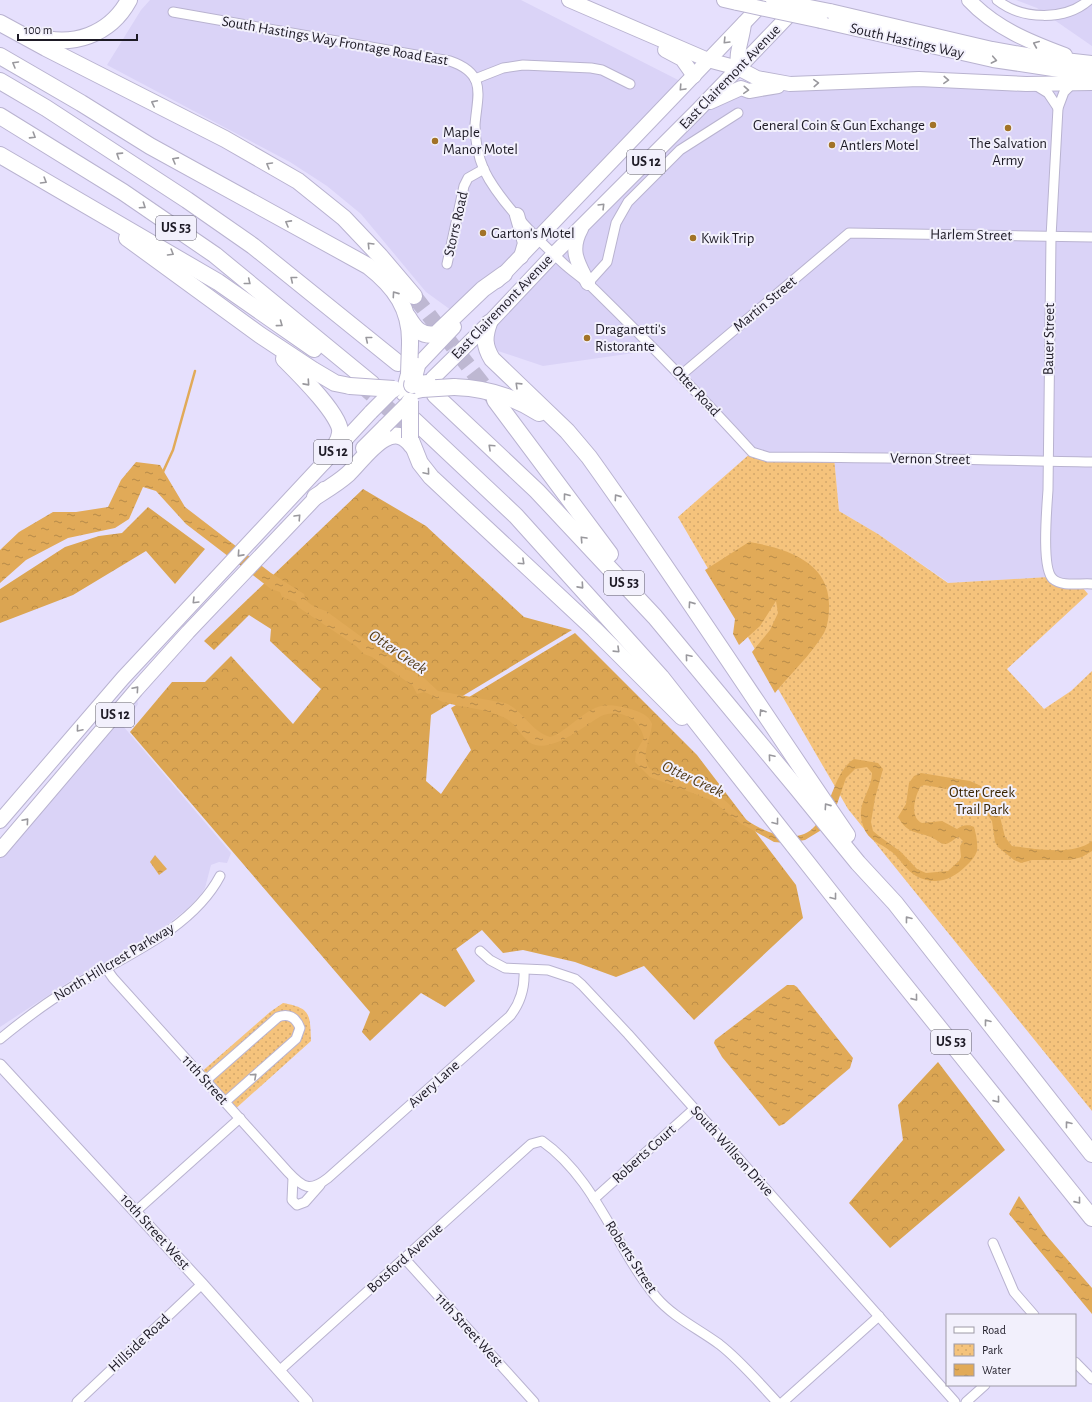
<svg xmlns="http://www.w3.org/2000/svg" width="1092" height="1402" font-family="'Alegreya Sans',sans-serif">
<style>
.built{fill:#dad3f7}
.forest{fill:url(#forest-crowns)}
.park{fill:url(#park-dots)}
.water{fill:url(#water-ripples)}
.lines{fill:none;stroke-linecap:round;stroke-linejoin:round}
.stream{stroke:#e1aa58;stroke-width:2.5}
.motorway-tunnel{stroke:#beb8d2;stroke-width:16;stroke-dasharray:16 8;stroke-linecap:butt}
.minor-casing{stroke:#b9b3d0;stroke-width:11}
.tertiary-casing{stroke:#b9b3d0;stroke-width:13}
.primary-casing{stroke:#b9b3d0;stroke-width:16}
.motorway-casing{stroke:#b9b3d0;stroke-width:18}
.minor{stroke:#fff;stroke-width:9}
.tertiary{stroke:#fff;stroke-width:11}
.primary{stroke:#fff;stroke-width:14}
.motorway{stroke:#fff;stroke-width:16}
.primary-bridge-casing{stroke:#b9b3d0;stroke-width:16;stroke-linecap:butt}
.motorway-bridge-casing{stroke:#b9b3d0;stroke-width:18;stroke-linecap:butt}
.primary-bridge{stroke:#fff;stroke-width:14}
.motorway-bridge{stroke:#fff;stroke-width:16}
.oneway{stroke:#99989d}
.poi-dot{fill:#a27327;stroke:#f2f0fc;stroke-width:1.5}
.labels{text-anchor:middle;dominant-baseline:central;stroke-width:4;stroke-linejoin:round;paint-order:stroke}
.shield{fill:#f2f0fc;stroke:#5d5a66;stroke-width:1}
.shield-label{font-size:14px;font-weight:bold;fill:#1d1a25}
.street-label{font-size:15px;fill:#1d1a25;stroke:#f2f0fc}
.poi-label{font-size:15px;fill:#1d1a25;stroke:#f2f0fc;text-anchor:start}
.park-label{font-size:15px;fill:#3b2501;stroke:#f2f0fc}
.water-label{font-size:16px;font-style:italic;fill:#533c1a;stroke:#f2f0fc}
</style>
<defs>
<pattern id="forest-crowns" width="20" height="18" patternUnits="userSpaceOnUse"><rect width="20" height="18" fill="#dba552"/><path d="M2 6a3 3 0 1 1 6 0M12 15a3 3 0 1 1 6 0" fill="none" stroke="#bc8d47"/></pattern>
<pattern id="park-dots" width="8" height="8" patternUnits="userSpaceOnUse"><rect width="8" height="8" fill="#f5c37c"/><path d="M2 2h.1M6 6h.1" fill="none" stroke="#d2a76b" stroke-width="1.8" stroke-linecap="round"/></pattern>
<pattern id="water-ripples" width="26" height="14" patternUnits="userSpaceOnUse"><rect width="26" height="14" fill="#e1aa58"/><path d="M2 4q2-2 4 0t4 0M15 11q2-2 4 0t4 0" fill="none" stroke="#b68a49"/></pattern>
</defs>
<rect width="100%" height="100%" fill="#e6e0fd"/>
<!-- built -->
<g class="built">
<polygon points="150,0 521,0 686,84 462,318 426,292 361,214 327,186 290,162 107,65 141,10"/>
<polygon points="1016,0 1092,0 1092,46 1037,8"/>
<polygon points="1092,83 1092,580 1048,577 949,583 878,534 839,511 834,457 752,452 655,350 543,366 489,348 490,329 711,102 790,84"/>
<polygon points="137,699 138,704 123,726 231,853 227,863 219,862 211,865 205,888 201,894 188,908 158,932 139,944 73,979 0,1027 0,858 56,795 131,703"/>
</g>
<!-- forest -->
<g class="forest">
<polygon points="363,489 426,526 524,617 572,630 431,715 426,781 441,794 471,750 451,708 575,633 697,755 796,885 803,918 694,1020 644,966 616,977 575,962 523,950 503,953 482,930 456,949 475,981 445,1007 421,993 370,1041 362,1032 370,1012 130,732 172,682 205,682 231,656 293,724 321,689 270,641 271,629 249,615 214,650 204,641"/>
<polygon points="148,507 205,549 175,584 146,551 73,595 0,623 0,589 65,547 99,536 122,533"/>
<polygon points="938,1062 1005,1150 890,1248 849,1203 903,1140 898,1105"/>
</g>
<!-- park -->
<g class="park">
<polygon points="752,452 834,457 839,511 878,534 948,583 1048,577 1082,587 1088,594 1007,669 1044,709 1071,691 1092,671 1092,1111 848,809 678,517"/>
<path d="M283,1003c28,5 27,11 28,38l-78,70 -34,-37 71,-62z"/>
</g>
<!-- water -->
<g class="water">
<path d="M136,462l24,3 25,42 86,66 33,21c1,10 13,14 22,17l78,57 19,9 15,14 67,12c18,7 25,28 45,34 7,-2 12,-6 19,-11 24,-18 29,-26 61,-17 10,3 18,5 22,15 -1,15 -13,34 -1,46 22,9 45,13 65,24 13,8 22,21 35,29 18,11 48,22 64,3 17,-19 18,-53 39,-67l24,4 5,6 -8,29 -4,24 2,9 6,5 22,16 16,17 9,4 22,-2 11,-10 2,-4 -1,-11 3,-5 -4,-4c-5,1 -9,7 -14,7 -5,0 -9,-5 -14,-7 -16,-6 -23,-3 -33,-20l8,-13 3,-21 5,-7 7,-3 49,8 11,5 10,18 9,13 5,20 7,9c22,3 62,10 80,-5v10l-10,6 -12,3h-38l-11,3 -7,-3 -16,-13 -3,-5 -3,-21 -17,-23 -10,-6 -41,-7 -4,2c-5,10 -11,30 2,36l20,-2 15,8c5,-4 11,-5 17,-2 2,7 4,16 3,24 -2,6 -6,10 -11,15 -14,14 -31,20 -50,10 -10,-6 -16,-17 -24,-24 -16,-12 -27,-11 -31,-35 -2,-15 11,-29 11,-44l-5,-6 -12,2 -9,9 -11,32 -12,19 -18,11 -19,3 -12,-1 -34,-19 -29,-23 -61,-23 -15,-15 1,-10 8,-14c-5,-20 -24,-30 -43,-22 -17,10 -52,40 -72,26 -9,-7 -13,-18 -24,-24 -19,-10 -42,-10 -62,-16 -7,-3 -12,-8 -19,-10l-7,2 -4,-8 -41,-29 -8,-3 -8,-8 -58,-39 -2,-5 -14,-5 -2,-5 -9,-3 -85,-65 -30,-33 -13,-4 -14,32 -14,9 -47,10 -42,22 -26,23v-33l19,-18 34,-20h23l32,-5 13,-27z"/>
<path d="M749,542c37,6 81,20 80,64 0,9 -1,19 -5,27 -13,22 -33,40 -49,60l-23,-41 18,-22 8,-17 -2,-12 -16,25 -21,19 -6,-11 2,-15 -30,-49z"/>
<polygon points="155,855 167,869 159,875 150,862"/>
<polygon points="787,985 794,985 797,987 853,1058 850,1068 784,1124 779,1126 722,1057 714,1043 715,1040"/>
<polygon points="1019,1196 1047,1236 1092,1288 1092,1314 1009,1214"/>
</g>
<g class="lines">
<!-- stream -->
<polyline class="stream" points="162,474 173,450 195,371"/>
<!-- motorway-tunnel -->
<g class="motorway-tunnel">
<polyline points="414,296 494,399"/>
<polyline points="360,384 416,433"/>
</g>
<!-- minor casing -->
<g class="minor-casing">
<g id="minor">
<path d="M997,0c25,20 68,21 92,0"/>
<path d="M173,12l277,49c38,13 27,35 25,64 0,15 3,31 9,45 16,33 53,69 80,94 10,9 21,16 30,25 54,53 107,107 158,163l16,5c108,0 216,3 324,5"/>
<polyline points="475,79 503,68 523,65 591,68 602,70 630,84"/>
<path d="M1072,84l-8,8 -6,16 -7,129 -3,253c-1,16 -7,79 5,89 9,8 27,4 39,5"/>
<polyline points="1035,85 1048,93 1058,108"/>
<polyline points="447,264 464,186 468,178 484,169"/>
<polyline points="588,283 607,262 616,223 628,202 680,150 738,113"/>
<polyline points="681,375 849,233 1092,237"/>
<polyline points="480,951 490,960 505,968 548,970 575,979 582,985 628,1034 955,1402"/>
<path d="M106,968l7,10 175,194c15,16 22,20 40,6l182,-162c11,-14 15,-29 14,-46"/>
<path d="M0,1039c22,-18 44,-35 69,-50 51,-31 122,-58 151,-113"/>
<path d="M205,1081l73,-64c10,-4 18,0 22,11l-4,11 -71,63"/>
<polyline points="293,1178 292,1200 297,1205 305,1202 320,1185"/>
<polyline points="594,1199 694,1109"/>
<polyline points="135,1212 240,1118"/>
<polyline points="993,1243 1014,1292 1034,1315"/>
<polyline points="405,1259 534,1402"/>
<polyline points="1075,1362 1092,1379"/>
<path d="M279,1371l252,-227 11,-3c54,38 73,106 114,156 17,20 41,31 63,47 22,17 39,38 58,58"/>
<polyline points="77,1402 202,1284"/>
<polyline points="783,1402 879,1316"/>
<polyline points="966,1402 985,1385"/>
</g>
</g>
<!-- tertiary casing -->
<g class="tertiary-casing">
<polyline id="tertiary" points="0,1065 202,1284 307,1402"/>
</g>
<!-- primary casing -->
<g class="primary-casing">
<g id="primary">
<polyline points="569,0 708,60 738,68 757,78 790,84 919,79 1026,84 1092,83"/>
<polyline points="724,0 737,3"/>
<path d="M969,0c26,28 61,42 96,55"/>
<polyline points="830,11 992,49 1038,57 1092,63"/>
<polyline points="821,21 993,60 1092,75"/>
<polyline points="665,50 682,59 694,76"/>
<path d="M738,68c-3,-15 5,-30 6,-45"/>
<polyline points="710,102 741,88 749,91 778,86"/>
<polyline points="517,215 525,243 521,257"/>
<path d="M581,229c-12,22 -3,34 7,54"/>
<polyline points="497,281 766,0"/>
<polyline points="417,366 454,327"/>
<polyline points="428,383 489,323 554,254 698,110 798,6"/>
<polyline points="363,448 385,426"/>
<polyline points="0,821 123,678 371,412"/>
<polyline points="0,850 136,690 188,632 324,489"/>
</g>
</g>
<!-- motorway casing -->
<g class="motorway-casing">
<g id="motorway">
<polyline points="0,23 46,48 225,139 298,181 344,218 380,256 414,296"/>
<path d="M35,36c37,12 75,-1 94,-36"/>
<path d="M0,56l81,47 69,43 218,120c27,21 43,43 42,78"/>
<polyline points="0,81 46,108 187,200 253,246 398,363"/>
<polyline points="0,116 123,192 215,255 372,384"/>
<polyline points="0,155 218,282 314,349"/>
<polyline points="127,238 260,335 313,370 335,383 350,386"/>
<path d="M408,317c7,12 14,20 28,17l47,-45 21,-15"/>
<path d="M489,323c-5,14 -5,23 3,36l75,72 22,26c89,124 171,252 258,378"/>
<path d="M284,359c12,12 59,58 56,74 -1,11 -11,21 -17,29"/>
<polyline points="409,374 404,393 422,389"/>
<path d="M454,387c31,1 59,9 85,26"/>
<polyline points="435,395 537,491 655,617 796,787 858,863 895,903 1092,1154"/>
<polyline points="495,400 610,554"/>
<polyline points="414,420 516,516 661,677 842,907 1092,1218"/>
<polyline points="410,438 420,463 431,477 594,629 682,717"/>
<path d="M315,497c11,-7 23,-14 33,-23 16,-15 43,-58 64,-28"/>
</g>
</g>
<!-- minor -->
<use href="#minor" class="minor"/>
<!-- tertiary -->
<use href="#tertiary" class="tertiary"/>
<!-- primary -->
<use href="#primary" class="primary"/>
<!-- motorway -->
<use href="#motorway" class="motorway"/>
<!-- primary-bridge casing -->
<g class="primary-bridge-casing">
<g id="primary-bridge">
<polyline points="773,0 830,11"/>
<polyline points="737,3 821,21"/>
<polyline points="371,412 394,389"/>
<polyline points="385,426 410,401"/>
</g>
</g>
<!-- motorway-bridge casing -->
<g class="motorway-bridge-casing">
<g id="motorway-bridge">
<polyline points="417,366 412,385 428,383"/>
<polyline points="409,374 410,344"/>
<polyline points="350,386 394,389"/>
<polyline points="422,389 454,387"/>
<polyline points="410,438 410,401"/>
</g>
</g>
<!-- primary-bridge -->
<use href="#primary-bridge" class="primary-bridge"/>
<!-- motorway-bridge -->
<use href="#motorway-bridge" class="motorway-bridge"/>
</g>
<!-- one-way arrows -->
<defs><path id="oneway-chevron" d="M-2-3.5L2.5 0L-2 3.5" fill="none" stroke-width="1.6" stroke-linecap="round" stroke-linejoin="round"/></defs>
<g class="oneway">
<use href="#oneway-chevron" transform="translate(726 41) rotate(134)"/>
<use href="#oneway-chevron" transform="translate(1036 44) rotate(-157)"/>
<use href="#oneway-chevron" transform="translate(994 60) rotate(11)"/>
<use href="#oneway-chevron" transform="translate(15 64) rotate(-150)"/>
<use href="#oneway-chevron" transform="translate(946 80) rotate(3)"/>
<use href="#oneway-chevron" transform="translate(816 83) rotate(-3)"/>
<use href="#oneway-chevron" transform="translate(682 88) rotate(133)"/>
<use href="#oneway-chevron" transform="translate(746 90) rotate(4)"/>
<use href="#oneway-chevron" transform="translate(154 103) rotate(-153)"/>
<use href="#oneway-chevron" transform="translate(33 136) rotate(32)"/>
<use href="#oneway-chevron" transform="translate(119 155) rotate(-147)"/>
<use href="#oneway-chevron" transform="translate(175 160) rotate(-151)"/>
<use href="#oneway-chevron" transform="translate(269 165) rotate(-150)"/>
<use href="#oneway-chevron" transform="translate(44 181) rotate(31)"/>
<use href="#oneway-chevron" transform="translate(143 206) rotate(34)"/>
<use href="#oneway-chevron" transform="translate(602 206) rotate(-45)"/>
<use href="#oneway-chevron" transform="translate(288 223) rotate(-151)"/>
<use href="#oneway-chevron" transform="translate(370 245) rotate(-134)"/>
<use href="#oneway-chevron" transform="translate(171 253) rotate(31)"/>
<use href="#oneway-chevron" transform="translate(293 279) rotate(-141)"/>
<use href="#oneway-chevron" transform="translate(248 282) rotate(39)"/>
<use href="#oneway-chevron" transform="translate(395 294) rotate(-125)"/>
<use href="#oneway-chevron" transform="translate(280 324) rotate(36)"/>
<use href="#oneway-chevron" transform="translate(368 339) rotate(-141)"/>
<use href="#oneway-chevron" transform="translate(307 383) rotate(48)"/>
<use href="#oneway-chevron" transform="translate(518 385) rotate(-136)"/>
<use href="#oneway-chevron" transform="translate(491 447) rotate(-137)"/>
<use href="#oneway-chevron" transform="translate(427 472) rotate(50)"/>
<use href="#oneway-chevron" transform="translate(566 496) rotate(-127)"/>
<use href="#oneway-chevron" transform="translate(617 497) rotate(-125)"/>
<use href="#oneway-chevron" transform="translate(298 517) rotate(-47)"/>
<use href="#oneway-chevron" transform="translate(583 539) rotate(-133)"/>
<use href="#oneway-chevron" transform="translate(240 554) rotate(132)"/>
<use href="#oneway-chevron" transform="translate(522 562) rotate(43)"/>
<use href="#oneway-chevron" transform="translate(581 586) rotate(48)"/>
<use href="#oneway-chevron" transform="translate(195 601) rotate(135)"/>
<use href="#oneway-chevron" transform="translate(691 604) rotate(-125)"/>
<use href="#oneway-chevron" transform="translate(617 650) rotate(44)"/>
<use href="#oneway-chevron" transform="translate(688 657) rotate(-130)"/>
<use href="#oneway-chevron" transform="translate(136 689) rotate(-49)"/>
<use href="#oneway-chevron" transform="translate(762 712) rotate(-123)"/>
<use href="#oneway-chevron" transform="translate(79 729) rotate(130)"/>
<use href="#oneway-chevron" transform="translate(771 757) rotate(-130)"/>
<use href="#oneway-chevron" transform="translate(827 806) rotate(-125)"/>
<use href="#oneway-chevron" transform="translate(26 821) rotate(-49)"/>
<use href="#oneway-chevron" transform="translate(776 822) rotate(52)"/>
<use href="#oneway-chevron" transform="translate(834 897) rotate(52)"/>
<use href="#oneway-chevron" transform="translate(908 919) rotate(-128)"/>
<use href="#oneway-chevron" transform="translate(915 998) rotate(51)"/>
<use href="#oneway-chevron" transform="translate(987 1022) rotate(-128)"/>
<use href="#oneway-chevron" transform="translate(254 1076) rotate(-42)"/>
<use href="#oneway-chevron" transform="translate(997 1100) rotate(51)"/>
<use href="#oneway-chevron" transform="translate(1068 1124) rotate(-128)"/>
<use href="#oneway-chevron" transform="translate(1078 1201) rotate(51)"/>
</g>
<!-- markers -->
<g class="poi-dot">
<circle cx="933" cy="125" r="4"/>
<circle cx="1008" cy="128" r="4"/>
<circle cx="435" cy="141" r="4"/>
<circle cx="832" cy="145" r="4"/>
<circle cx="483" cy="233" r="4"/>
<circle cx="693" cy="238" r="4"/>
<circle cx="587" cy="338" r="4"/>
</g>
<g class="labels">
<!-- shield labels -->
<g class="shield">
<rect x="627" y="150" width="38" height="24" rx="3"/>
<rect x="156" y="216" width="40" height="24" rx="3"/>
<rect x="314" y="440" width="38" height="24" rx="3"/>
<rect x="604" y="571" width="40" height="24" rx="3"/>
<rect x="96" y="703" width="38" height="24" rx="3"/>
<rect x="931" y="1030" width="40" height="24" rx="3"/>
</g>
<g class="shield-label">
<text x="646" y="162">US 12</text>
<text x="176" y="228">US 53</text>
<text x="333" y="452">US 12</text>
<text x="624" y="583">US 53</text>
<text x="115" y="715">US 12</text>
<text x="951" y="1042">US 53</text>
</g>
<!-- street labels -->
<g class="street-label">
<text transform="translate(335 41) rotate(10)">South Hastings Way Frontage Road East</text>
<text transform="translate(907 41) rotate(13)">South Hastings Way</text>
<text transform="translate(730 77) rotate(-46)">East Clairemont Avenue</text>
<text transform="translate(456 224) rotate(-77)">Storrs Road</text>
<text transform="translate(971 235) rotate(1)">Harlem Street</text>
<text transform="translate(765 304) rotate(-40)">Martin Street</text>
<text transform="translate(502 307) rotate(-46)">East Clairemont Avenue</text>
<text transform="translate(1049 339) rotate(-89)">Bauer Street</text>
<text transform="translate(696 391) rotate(47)">Otter Road</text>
<text transform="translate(930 459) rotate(1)">Vernon Street</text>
<text transform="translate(114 962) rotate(-31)">North Hillcrest Parkway</text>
<text transform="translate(205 1080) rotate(48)">11th Street</text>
<text transform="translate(434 1084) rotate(-42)">Avery Lane</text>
<text transform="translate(732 1151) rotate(48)">South Willson Drive</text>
<text transform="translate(644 1154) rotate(-42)">Roberts Court</text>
<text transform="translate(155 1232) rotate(48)">10th Street West</text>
<text transform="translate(631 1257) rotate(57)">Roberts Street</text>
<text transform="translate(405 1258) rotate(-42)">Botsford Avenue</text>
<text transform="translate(469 1330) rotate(48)">11th Street West</text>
<text transform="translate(139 1343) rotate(-43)">Hillside Road</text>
</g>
<!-- poi labels -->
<g class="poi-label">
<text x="925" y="125" text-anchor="end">General Coin &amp; Gun Exchange</text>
<text x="443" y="132">Maple<tspan x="443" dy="17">Manor Motel</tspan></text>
<text x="1008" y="143" text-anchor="middle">The Salvation<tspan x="1008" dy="17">Army</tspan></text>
<text x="840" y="145">Antlers Motel</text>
<text x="491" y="233">Garton's Motel</text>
<text x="701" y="238">Kwik Trip</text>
<text x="595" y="329">Draganetti's<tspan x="595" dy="17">Ristorante</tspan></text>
</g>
<!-- park labels -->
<g class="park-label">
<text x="982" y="792">Otter Creek<tspan x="982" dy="17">Trail Park</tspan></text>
</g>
<!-- water labels -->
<g class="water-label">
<text transform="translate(398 652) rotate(34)">Otter Creek</text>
<text transform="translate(693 779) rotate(25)">Otter Creek</text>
</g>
</g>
<!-- legend -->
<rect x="946" y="1314" width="130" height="72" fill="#f2f0fc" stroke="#9d9aa6"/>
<rect x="954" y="1327" width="20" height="6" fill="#ffffff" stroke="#9d9aa6"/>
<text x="982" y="1334" font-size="12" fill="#1d1a25">Road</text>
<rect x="954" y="1344" width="20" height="12" fill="url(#park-dots)" stroke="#9d9aa6"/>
<text x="982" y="1354" font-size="12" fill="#1d1a25">Park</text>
<rect x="954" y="1364" width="20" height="12" fill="url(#water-ripples)" stroke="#9d9aa6"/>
<text x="982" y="1374" font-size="12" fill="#1d1a25">Water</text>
<!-- scale -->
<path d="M18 34v6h119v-6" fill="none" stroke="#1d1a25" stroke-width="2"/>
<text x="24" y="34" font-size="12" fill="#1d1a25" stroke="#f2f0fc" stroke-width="3" paint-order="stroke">100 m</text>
</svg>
